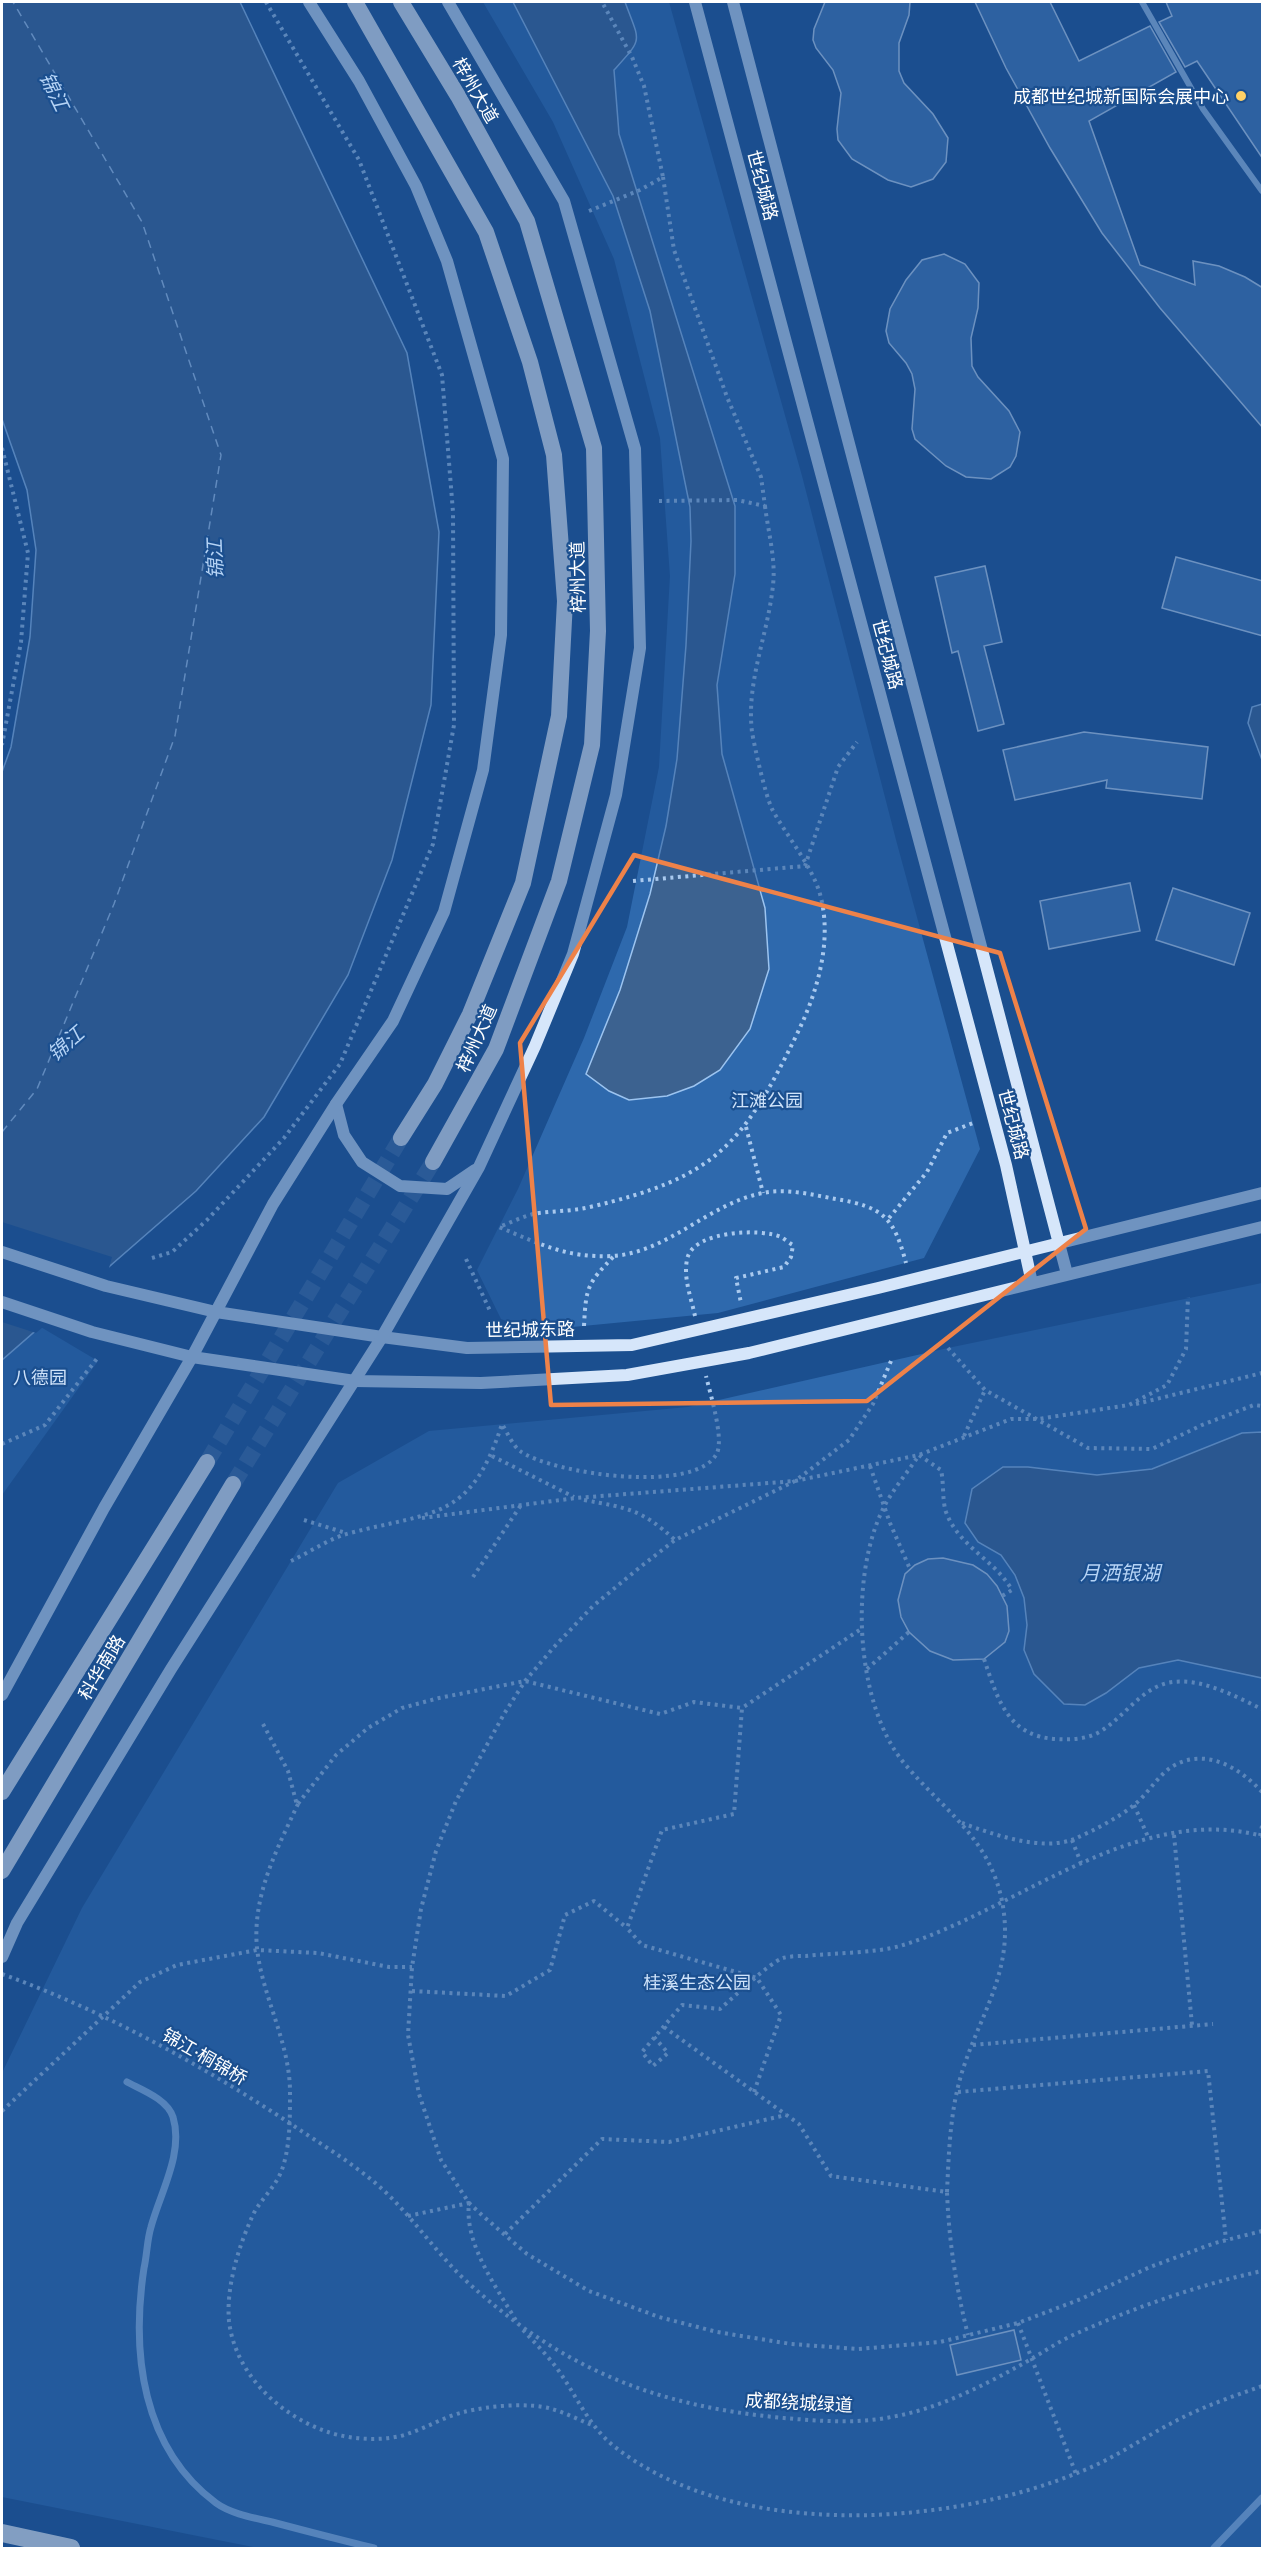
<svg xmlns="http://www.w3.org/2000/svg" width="1264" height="2550" font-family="Commissioner,'Noto Sans SC',sans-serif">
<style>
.green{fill:#2e69ad}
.water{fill:#3c6290;stroke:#9cc4f0;stroke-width:1.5}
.pier{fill:#1b4f8f}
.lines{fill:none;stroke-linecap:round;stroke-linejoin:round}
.stream{stroke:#9cc4f0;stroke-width:7}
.ferry{stroke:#b5d3f5;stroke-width:1.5;stroke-dasharray:8 6;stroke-linecap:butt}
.building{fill:#4478b7;stroke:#cfe3fa;stroke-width:1.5}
.trunk-tunnel{stroke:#3d69a0;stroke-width:16;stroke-dasharray:16 8;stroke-linecap:butt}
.path{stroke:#a9c9ee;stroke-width:4;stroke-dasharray:3 4.5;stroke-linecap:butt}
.minor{stroke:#a9c9ee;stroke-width:6}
.secondary{stroke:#d6e6fa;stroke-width:12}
.trunk{stroke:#f8faff;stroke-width:16}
.motorway{stroke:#fff;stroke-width:18}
.marked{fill:none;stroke:#ee8249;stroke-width:4.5;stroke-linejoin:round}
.poi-dot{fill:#ffd166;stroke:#1b4f8f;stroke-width:2}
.labels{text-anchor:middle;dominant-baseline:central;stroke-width:4.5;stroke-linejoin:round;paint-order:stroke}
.street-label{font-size:18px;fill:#fff;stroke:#1b4f8f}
.poi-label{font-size:18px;fill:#fff;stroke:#1b4f8f;text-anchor:end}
.park-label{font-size:18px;fill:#cfe3fa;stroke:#1b4f8f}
.water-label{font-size:20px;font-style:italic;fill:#b5d3f5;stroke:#1b4f8f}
</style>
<rect width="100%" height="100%" fill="#1b4f8f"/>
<!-- green -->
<g class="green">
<polygon points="483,2 669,2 802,476 896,840 980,1149 924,1258 718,1313 531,1331 501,1319 477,1270 518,1189 584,1038 627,927 659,767 670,576 660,438 614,259 553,122"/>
<polygon points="1262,1283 1262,2548 258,2548 2,2497 2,2073 82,1908 338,1483 429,1431 688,1407 948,1348"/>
<polygon points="39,1326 98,1361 2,1495 2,1361"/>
</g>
<!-- water -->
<g class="water">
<polygon points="2,2 240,2 407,353 439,532 431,705 392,860 348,975 264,1117 196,1191 2,1360 2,772 11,747 30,637 36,550 27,490 2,419"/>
<path d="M513,2h112c15,41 19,35 -11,68l5,64 116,372v68l-18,111 5,69 43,154 4,61 -19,60 -30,41 -26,16 -27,10 -38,4 -20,-9 -23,-17 34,-84 30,-96 16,-68 11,-67 9,-114 5,-104 -1,-34 -40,-196 -37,-115z"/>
<polygon points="1262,704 1262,760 1248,723 1252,707"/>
<polygon points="1262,1432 1262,1678 1178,1660 1139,1668 1106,1693 1085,1705 1064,1704 1034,1674 1024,1650 1027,1625 1024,1598 1015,1575 1001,1555 978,1542 965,1523 972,1489 1003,1467 1028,1467 1097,1475 1152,1469 1242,1433"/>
</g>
<!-- pier -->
<polygon class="pier" points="2,1222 112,1257 108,1272 36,1333 2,1322"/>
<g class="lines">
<!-- stream -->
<g class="stream">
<path d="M127,2082c15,8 40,17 46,35 11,36 -13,76 -22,110 -4,13 -4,28 -7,41 -13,85 -2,180 72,235 15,11 39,15 56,19 34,9 68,18 102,26"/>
<polyline points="1214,2548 1262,2498"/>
</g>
<!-- ferry -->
<polyline class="ferry" points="2,1132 37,1089 114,904 175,736 221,455 142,222 13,2"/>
</g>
<!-- building -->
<g class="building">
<polygon points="825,2 910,2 909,15 899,43 899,71 904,83 933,114 948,138 946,162 933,179 911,187 888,180 852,159 838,140 837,129 841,93 833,70 816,48 813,40 814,29"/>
<polygon points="975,2 1050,2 1079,61 1150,26 1176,72 1089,121 1140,265 1195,285 1193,261 1219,266 1245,277 1263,288 1263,428 1160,308 1102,233 1050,148 1006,68"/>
<polygon points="1166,2 1263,2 1263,159 1197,61 1185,67 1159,22 1172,16"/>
<polygon points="944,254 965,264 979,283 978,308 971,338 972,366 978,377 1009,411 1020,432 1016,456 1010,467 991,479 966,477 946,466 915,439 912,429 915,389 912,374 906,363 889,343 886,331 890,309 906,280 922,260"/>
<polygon points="1176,557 1263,581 1263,636 1162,608"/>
<polygon points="985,566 1002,642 984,646 1004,724 978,731 958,651 952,653 935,577"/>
<polygon points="1084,732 1208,747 1202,799 1106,788 1107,780 1015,800 1003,750"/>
<polygon points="1130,883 1140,931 1049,949 1040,901"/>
<polygon points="1173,888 1250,913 1234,965 1156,940"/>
<polygon points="943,1558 973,1565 987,1574 997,1586 1007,1606 1009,1631 1005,1642 984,1659 953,1660 930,1651 909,1632 901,1617 898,1600 905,1574 915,1565 928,1559"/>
<polygon points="1014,2330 1021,2360 957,2375 950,2345"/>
</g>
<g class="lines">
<!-- trunk-tunnel -->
<g class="trunk-tunnel">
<polyline points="207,1462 401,1138"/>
<polyline points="233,1484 433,1162"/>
</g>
<!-- path -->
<g class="path">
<polyline points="589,211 640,190 663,177 644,86 632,57 602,2"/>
<polyline points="2,448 28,553 21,642 2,745"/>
<polyline points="659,501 737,500 765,506 761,477 727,397 674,250 663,177"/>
<path d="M765,506c3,25 11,54 8,79 -5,50 -27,96 -21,147 3,17 13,62 20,77 14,26 40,57 48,85 13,47 -3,99 -23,140 -55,113 -83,144 -207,173 -17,4 -34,4 -51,6 -14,2 -27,9 -40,14 41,17 67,31 113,29 56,-3 97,-53 151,-63 24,-5 50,2 73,6 48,8 58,19 70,64"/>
<polyline points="633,881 805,866 838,767 857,742"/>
<polyline points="746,1127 763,1193"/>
<polyline points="889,1218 927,1172 947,1133 973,1123"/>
<polyline points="152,1258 172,1252 207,1220 284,1138 340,1064 433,844 454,725 453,512 442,375 359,160 266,2"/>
<polyline points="466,1259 491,1313"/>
<path d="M695,1316c-4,-19 -13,-41 -7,-60 9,-25 72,-28 93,-19 4,2 8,6 12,8l-2,12 -7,10 -48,11 5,25"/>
<path d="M584,1326c2,-39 3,-42 30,-70"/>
<polyline points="948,1348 985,1390 1088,1448 1152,1449 1202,1425 1254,1405 1262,1406"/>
<polyline points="891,1361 873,1404 849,1440 795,1481 675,1540 639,1568 593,1606 554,1647 525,1681 504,1714 456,1801 436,1851 421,1909 412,1967 408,2035 419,2094 441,2160 469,2203 483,2216 527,2254 589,2291 659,2317 717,2332 791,2344 858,2349 940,2342 1018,2323 1081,2299 1150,2267 1215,2243 1262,2231"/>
<polyline points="1136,1404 1262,1373"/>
<polyline points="964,1436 985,1390"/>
<polyline points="2,1444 45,1425 99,1356"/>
<polyline points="492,1456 574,1497"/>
<polyline points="870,1466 890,1523 910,1569"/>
<path d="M584,1500c44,8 57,9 91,40"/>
<polyline points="422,1518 576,1498 795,1481 919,1455 1011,1419 1038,1419 1129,1405 1167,1385 1186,1349 1188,1297"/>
<polyline points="304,1520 346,1533"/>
<path d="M291,1561c19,-9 39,-23 59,-28 85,-22 121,-13 152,-109 5,8 11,22 18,27 32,23 177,44 197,2 7,-15 -7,-60 -11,-77"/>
<polyline points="473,1577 521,1505"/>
<path d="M984,1659c14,41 24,78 73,80 15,1 31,0 44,-8 23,-14 39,-41 66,-48 33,-7 67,13 95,26"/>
<polyline points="867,1669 909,1632"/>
<polyline points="263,1724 288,1771 297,1805 336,1755 368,1728 402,1708 439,1698 525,1681 660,1714 694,1702 742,1708"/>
<path d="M298,1804c-21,45 -46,92 -41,144 5,49 34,96 33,147 0,24 0,55 -9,77 -7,17 -22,29 -29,45 -14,31 -26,71 -23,104 6,53 51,95 99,111 24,8 59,10 82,1 18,-6 36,-17 54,-21 23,-6 65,-10 88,-3 14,4 27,11 40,16"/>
<polyline points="1134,1805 1149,1839"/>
<path d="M962,1823c30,11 80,29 112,16 19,-8 44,-21 60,-34 14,-11 24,-30 39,-39 33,-19 67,2 89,26"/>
<polyline points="1174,1835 1192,2025"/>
<polyline points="1260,1836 1262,1826"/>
<polyline points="1072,1840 1081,1863"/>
<path d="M2,1974c102,37 196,89 286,148 31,21 65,41 93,66 30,27 53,62 82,90 97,90 190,128 321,140 35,3 73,6 107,-1 43,-7 88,-29 126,-50 19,-10 37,-23 56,-32 60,-27 125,-50 189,-64"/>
<polyline points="412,1991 506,1996 550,1970 565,1915 594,1901 627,1928"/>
<path d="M664,2027l135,97 32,52 116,16c2,50 9,95 21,143"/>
<path d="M654,2037l14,16 -15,13 -11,-14 40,-47 38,4c13,-11 50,-47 63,-51 7,-2 16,-2 23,-2 27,-3 69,-3 94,-10 116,-35 235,-144 362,-110"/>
<polyline points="973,2045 1213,2024"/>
<polyline points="754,2092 781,2015 757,1978 642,1945 627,1928 662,1830 734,1814 742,1708 861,1629"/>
<polyline points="958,2092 1208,2071 1226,2240"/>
<polyline points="2,2111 140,1982 177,1965 257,1950 318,1953 389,1967 412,1967"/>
<path d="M947,2192c2,-42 3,-85 17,-126 19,-57 51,-99 38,-165 -13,-64 -59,-91 -98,-138 -49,-59 -55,-188 -20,-256 9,-18 24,-35 35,-52l22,15c3,13 1,30 5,42 13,35 48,47 66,78l-10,6"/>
<path d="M408,2216l61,-13c-5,42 29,86 49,121"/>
<polyline points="505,2234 602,2139 669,2142 786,2115"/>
<polyline points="1018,2323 1076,2474"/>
<path d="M523,2330c11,12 23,24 33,37 20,27 32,59 59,80 120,94 334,80 467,24 31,-12 59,-32 88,-47 29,-16 61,-27 92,-38"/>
</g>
<!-- minor -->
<polyline class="minor" points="1142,2 1203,109 1262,191"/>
<!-- secondary -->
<g class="secondary">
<polyline points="695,2 1006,1165 1032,1283"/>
<polyline points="733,2 1067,1274"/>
<polyline points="336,1104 344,1135 362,1162 400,1186 447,1189 475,1170"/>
<polyline points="2,1252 106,1286 216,1312 382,1337 467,1348 632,1345 878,1288 1262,1193"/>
<polyline points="2,1302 92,1332 192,1357 355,1381 481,1383 627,1375 749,1353 1262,1227"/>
<polyline points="2,1695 104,1508 192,1357 273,1204 336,1104 393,1021 444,912 483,770 501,635 503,459 447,261 416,186 359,81 309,2"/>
<polyline points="2,1957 17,1923 171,1669 382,1337 479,1167 535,1046 573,954 616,795 640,648 635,449 564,201 448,2"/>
</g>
<!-- trunk -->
<g class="trunk">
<polyline points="355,2 486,232 530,362 554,455 565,601 559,716 523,883 470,1014 435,1084 401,1138"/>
<polyline points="401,2 458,96 527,221 594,448 598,631 592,745 559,881 496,1049 433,1162"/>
<polyline points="2,1792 207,1462"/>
<polyline points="2,1871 233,1484"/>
</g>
<!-- motorway -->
<polyline class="motorway" points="2,2533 71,2548"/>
</g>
<!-- marked area -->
<path d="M0 0H1264V2550H0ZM634,855l366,98 86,276 -219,172 -316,4 -31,-362z" fill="#1b4f8f" fill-opacity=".55" fill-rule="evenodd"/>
<path class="marked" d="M634,855l366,98 86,276 -219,172 -316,4 -31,-362z"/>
<!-- markers -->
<circle class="poi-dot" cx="1241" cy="96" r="6"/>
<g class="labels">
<!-- street labels -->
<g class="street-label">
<text transform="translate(476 90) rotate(60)">梓州大道</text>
<text transform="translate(763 185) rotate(75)">世纪城路</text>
<text transform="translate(577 577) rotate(-91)">梓州大道</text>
<text transform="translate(888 654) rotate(75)">世纪城路</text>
<text transform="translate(476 1038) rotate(-66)">梓州大道</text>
<text transform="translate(1014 1124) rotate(75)">世纪城路</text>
<text transform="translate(530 1329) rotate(-1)">世纪城东路</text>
<text transform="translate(101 1667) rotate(-59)">科华南路</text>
<text transform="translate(205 2056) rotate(30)">锦江·桐锦桥</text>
<text transform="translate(799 2402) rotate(3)">成都绕城绿道</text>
</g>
<!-- poi labels -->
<g class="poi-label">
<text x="1229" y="96">成都世纪城新国际会展中心</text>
</g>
<!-- park labels -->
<g class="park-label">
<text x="767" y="1100">江滩公园</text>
<text x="40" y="1377">八德园</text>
<text x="697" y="1982">桂溪生态公园</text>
</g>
<!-- water labels -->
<g class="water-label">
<text transform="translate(55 91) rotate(64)">锦江</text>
<text transform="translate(214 559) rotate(-92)">锦江</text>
<text transform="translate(65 1043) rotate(-41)">锦江</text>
<text x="1120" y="1572">月洒银湖</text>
</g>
</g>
<!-- border -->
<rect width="1264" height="2550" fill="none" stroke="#ffffff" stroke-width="6"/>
</svg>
